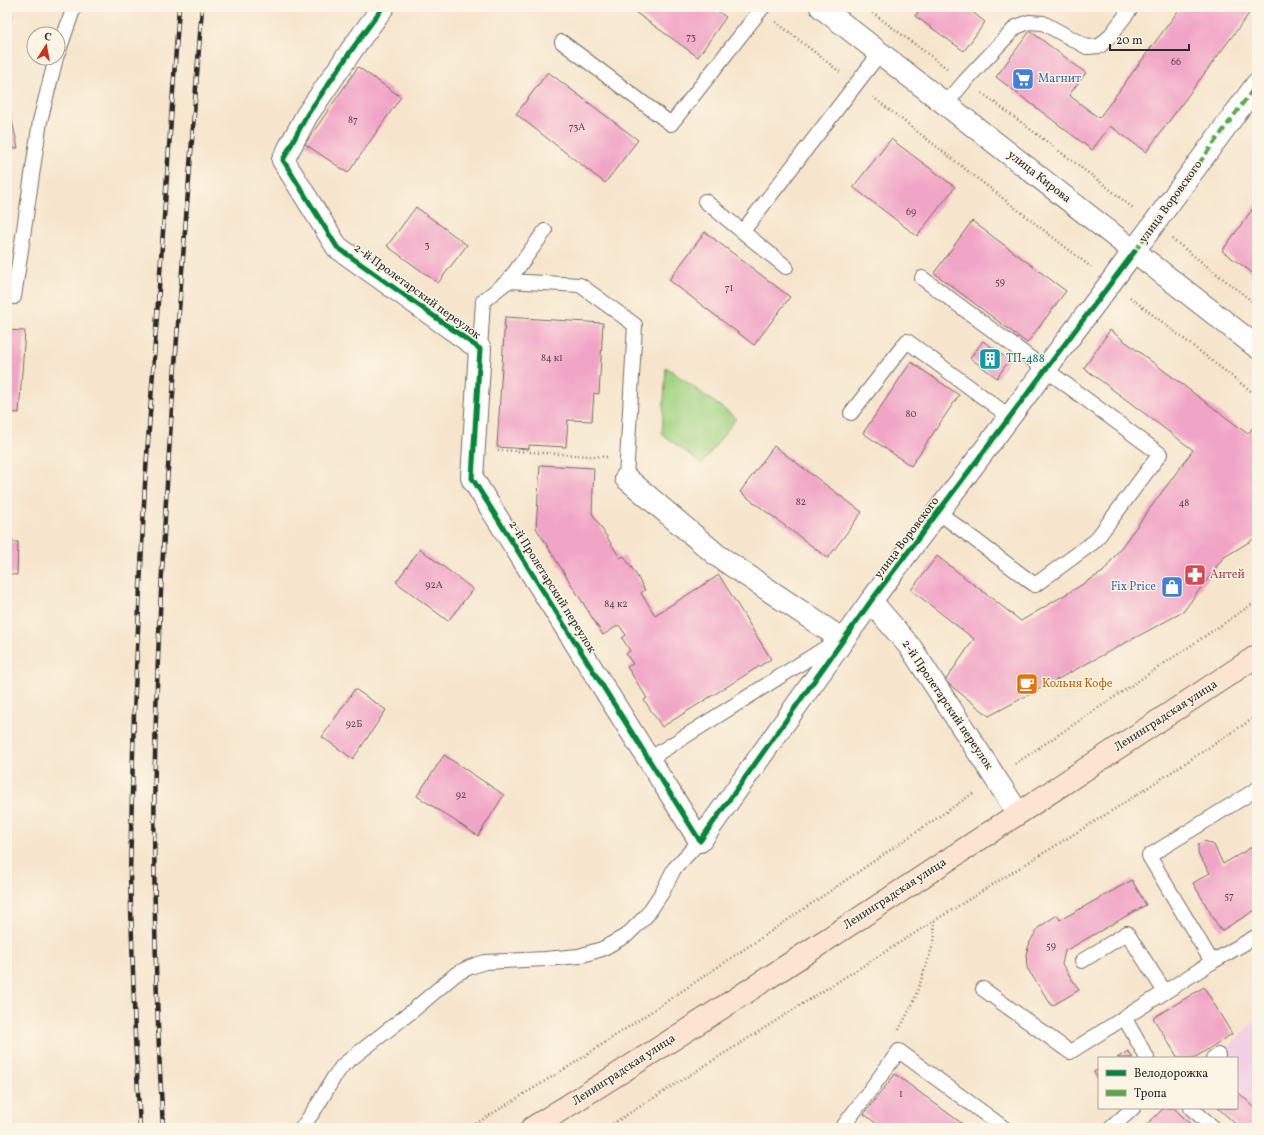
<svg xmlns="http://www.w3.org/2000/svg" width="1264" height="1135" font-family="Vollkorn,serif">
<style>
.built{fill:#f1d0e3}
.green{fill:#a1d382;stroke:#667f56}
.building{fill:#f1a5c6}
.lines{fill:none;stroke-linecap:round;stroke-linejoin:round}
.lane-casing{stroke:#726c63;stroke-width:16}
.street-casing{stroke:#726c63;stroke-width:24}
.secondary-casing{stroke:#726c63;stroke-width:24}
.path{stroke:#726c63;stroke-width:2.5;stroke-dasharray:1 3;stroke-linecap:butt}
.lane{stroke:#fff;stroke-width:14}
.street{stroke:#fff;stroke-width:22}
.secondary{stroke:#fde4d1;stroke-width:22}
.rail-casing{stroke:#2b2b2b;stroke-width:4.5}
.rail{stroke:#fcf5e5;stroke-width:3;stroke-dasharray:9;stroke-linecap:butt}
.quiet{stroke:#54ab44;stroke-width:4;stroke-dasharray:8 4;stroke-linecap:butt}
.cycleway-casing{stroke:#fcf5e5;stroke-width:8}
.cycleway{stroke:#00873e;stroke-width:5}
.labels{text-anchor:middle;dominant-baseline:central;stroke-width:3;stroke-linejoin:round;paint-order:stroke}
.number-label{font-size:10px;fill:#5c4a52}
.shop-label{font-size:12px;fill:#366cbe;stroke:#fcf5e5;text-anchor:start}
.street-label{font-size:12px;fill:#2b2b2b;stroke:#fcf5e5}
.culture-label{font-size:12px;fill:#0d838f;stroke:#fcf5e5;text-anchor:start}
.health-label{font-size:12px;fill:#be3a42;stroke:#fcf5e5;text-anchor:start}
.food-label{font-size:12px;fill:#c56008;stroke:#fcf5e5;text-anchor:start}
</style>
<rect width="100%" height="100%" fill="#fcf5e5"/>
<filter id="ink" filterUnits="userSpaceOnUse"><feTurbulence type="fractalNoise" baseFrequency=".025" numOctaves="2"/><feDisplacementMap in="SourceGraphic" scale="8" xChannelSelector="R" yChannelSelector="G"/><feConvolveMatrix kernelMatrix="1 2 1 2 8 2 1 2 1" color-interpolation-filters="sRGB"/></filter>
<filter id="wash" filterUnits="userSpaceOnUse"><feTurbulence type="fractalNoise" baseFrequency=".012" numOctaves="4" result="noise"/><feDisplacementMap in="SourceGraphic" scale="16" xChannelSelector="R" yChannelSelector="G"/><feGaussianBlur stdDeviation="0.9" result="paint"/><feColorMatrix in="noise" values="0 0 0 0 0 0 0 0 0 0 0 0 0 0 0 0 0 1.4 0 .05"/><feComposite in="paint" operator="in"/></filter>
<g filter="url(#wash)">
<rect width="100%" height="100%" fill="#f6e5cc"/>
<!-- built -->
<polygon class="built" points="1257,1018 1257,1128 1236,1128 1213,1108 1237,1108 1237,1058 1219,1058"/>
<!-- green -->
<polygon class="green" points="666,367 736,418 702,464 662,434"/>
<g id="blocks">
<!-- building -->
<g class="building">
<polygon points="7,7 9,7 12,17 7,19"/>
<polygon points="628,7 711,7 726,17 698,57"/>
<polygon points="922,7 966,7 985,22 964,51 915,16"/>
<polygon points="1181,7 1254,7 1146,152 1110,126 1092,150 996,77 1030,31 1086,73 1069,95 1099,118"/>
<polygon points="358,67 401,97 348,173 305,144"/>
<polygon points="548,72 638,140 605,183 516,114"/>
<polygon points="7,107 9,107 18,148 7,150"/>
<polygon points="891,139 955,187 917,236 853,187"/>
<polygon points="1257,203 1257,276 1222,251"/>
<polygon points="416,207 467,245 438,283 387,246"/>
<polygon points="972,221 1066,291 1027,343 934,273"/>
<polygon points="705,232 790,297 754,345 669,280"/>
<polygon points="505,317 603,323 599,394 594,393 592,421 568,420 566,447 529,445 529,449 497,447"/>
<polygon points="7,330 25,331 19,413 7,412"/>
<polygon points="1110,330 1248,434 1253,427 1257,429 1257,537 1223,558 1183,612 989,716 945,681 974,639 911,590 937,556 1021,621 1103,572 1193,450 1084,368"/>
<polygon points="983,341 1009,360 997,378 970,358"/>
<polygon points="911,362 959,395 911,466 863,433"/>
<polygon points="774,446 862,512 828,558 740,492"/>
<polygon points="540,465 594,468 592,513 620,558 624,556 635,573 645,590 641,593 655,615 719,575 771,659 662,727 644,700 647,698 627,667 633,664 626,654 630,651 622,638 626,635 619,625 603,635 536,528"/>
<polygon points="7,542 18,542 17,575 7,574"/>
<polygon points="420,549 473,589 448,621 396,582"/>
<polygon points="355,689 386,710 353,759 322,737"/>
<polygon points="444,755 504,795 478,836 417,796"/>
<polygon points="1205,841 1214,845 1223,864 1257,844 1257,909 1221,931 1193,883 1210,873 1198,854 1198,845"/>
<polygon points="1132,880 1146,905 1065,951 1062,964 1079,990 1052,1006 1027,968 1026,954 1030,942 1038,928 1057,915 1060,920"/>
<polygon points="1204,987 1232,1034 1194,1058 1178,1058 1153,1018"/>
<polygon points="1128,1051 1133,1058 1117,1058"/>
<polygon points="1099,1069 1099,1081 1094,1072"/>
<polygon points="895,1074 968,1128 882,1128 864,1114"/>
<polygon points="1237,1091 1257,1110 1257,1128 1240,1128 1218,1108 1237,1108"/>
<polygon points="1164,1108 1174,1108 1194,1128 1143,1128"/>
</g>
</g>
</g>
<g filter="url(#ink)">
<use href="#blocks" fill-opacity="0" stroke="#726c63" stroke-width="1"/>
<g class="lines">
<!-- lane casing -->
<g class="lane-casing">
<g id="lane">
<polyline points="562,42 671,124 763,7"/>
<polyline points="58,53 74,7"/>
<polyline points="946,104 965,81 1016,27 1029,22 1043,23 1087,47 1100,46 1109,37 1132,7"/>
<polyline points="705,201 786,267"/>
<polyline points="743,231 880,53"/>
<polyline points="922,278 1160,454 1095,541 1035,585 938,512"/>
<polyline points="508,281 580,285 635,325 626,478"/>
<polyline points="14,297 40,121 56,58"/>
<polyline points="480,349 483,301 508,281 545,231"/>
<polyline points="851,413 907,341 1010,417"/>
<polyline points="649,759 838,640"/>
<polyline points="1257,789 1149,856 1212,962 1257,936"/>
<polyline points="1082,961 1127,933 1165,992 1212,962"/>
<polyline points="983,989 1070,1052 1165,992"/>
<polyline points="1124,1017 1147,1058"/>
<polyline points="1213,1058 1218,1055"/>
<polyline points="1191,1108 1214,1128"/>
<polyline points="302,1128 319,1103 334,1077 343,1065 411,1012 456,974 470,967 485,962 545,959 579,956 602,949 627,935 647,915 663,891 674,869 700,841"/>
<polyline points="842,1128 899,1051 1004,1128"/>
<polyline points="1111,1128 1133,1108"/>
</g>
</g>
<!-- street casing -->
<g class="street-casing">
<g id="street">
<polyline points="383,7 353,48 307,115 283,160 337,247 480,349 472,478 700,841 871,601 1111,282 1257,84"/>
<polyline points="821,7 1257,347"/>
<polyline points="626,478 718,556 843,640"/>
<polyline points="871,601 911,648 1018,813"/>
</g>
</g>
<!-- secondary casing -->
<g class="secondary-casing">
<path id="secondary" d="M532,1128c245,-152 484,-314 725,-472"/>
</g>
<!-- path -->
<g class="path">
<polyline points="866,8 948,69"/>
<polyline points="776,22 840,72"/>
<polyline points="982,93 1107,187 1134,209"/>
<polyline points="873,97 1091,267"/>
<polyline points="1172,239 1257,305"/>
<polyline points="1130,297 1257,396"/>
<polyline points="498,450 607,457"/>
<polyline points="1015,764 1257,601"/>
<polyline points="899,1030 914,1001 934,942 935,934 934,921"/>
<polyline points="469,1128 576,1062 770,932 975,792"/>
<polyline points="606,1128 934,921 1121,805 1257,716"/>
</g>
<!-- lane -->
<use href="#lane" class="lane"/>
<!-- street -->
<use href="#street" class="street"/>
<!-- secondary -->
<use href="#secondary" class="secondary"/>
<!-- rail casing -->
<g class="rail-casing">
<g id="rail">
<polyline points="140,1128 135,1036 130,875 134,712 145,484 179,7"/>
<path d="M163,1128c-8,-137 -11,-274 -7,-412 7,-236 29,-473 46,-709"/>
</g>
</g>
<!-- rail -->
<use href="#rail" class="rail"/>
<!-- quiet -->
<polyline class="quiet" points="1135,251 1257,84"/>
<!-- cycleway casing -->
<g class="cycleway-casing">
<polyline id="cycleway" points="383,7 353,48 307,115 283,160 337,247 480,349 472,478 700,841 871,601 1135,251"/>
</g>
<!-- cycleway -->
<use href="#cycleway" class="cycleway"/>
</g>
</g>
<!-- icons -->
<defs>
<g id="supermarket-square" transform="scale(1.15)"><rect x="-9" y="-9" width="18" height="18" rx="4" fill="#3f7fe0" stroke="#fcf5e5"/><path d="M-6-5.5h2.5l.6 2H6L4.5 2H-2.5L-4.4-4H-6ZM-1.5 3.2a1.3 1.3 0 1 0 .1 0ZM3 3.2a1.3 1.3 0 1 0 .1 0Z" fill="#fff"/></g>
<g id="building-square" transform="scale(1.15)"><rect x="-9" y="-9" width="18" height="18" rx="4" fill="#0f9aa8" stroke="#fcf5e5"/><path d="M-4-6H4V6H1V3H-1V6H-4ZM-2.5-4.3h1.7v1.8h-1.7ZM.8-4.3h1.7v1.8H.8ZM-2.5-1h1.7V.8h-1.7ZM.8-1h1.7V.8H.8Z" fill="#fff"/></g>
<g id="pharmacy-square" transform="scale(1.15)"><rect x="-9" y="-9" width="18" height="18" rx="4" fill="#e0444e" stroke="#fcf5e5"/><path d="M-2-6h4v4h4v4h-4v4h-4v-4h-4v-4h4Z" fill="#fff"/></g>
<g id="shop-square" transform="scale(1.15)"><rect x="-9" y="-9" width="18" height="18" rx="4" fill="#3f7fe0" stroke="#fcf5e5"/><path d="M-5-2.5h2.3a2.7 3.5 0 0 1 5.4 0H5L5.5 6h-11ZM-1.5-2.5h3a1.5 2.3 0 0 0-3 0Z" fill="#fff"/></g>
<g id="cafe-square" transform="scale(1.15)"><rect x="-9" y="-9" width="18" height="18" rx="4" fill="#e8710a" stroke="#fcf5e5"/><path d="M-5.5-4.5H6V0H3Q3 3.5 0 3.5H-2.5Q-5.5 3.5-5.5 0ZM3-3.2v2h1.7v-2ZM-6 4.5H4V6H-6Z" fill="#fff"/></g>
</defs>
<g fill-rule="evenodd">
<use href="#supermarket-square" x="1023" y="79"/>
<use href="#building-square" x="990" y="359"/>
<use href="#pharmacy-square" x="1195" y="575"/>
<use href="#shop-square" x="1172" y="587"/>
<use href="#cafe-square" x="1027" y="684"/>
</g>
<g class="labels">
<!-- number labels -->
<g class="number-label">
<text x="691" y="37">73</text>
<text x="1176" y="62">66</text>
<text x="353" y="120">87</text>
<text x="577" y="127">73А</text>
<text x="911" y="212">69</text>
<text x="427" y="245">3</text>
<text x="1000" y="282">59</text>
<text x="729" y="288">71</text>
<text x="552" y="358">84 к1</text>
<text x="911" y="414">80</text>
<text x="801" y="502">82</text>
<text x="1184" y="503">48</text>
<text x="434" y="585">92А</text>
<text x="616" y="604">84 к2</text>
<text x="354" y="724">92Б</text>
<text x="461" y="795">92</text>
<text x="1229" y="896">57</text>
<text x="1051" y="946">59</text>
<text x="901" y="1094">1</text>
</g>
<!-- shop labels -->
<g class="shop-label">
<text x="1038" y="79">Магнит</text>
<text x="1156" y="587" text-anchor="end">Fix Price</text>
</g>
<!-- street labels -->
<g class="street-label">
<text transform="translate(1039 177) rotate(38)">улица Кирова</text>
<text transform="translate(1171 202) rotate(-54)">улица Воровского</text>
<text transform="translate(417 292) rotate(36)">2-й Пролетарский переулок</text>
<text transform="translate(907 538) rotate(-53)">улица Воровского</text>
<text transform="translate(552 587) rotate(58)">2-й Пролетарский переулок</text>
<text transform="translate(947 705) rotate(56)">2-й Пролетарский переулок</text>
<text transform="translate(1166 716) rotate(-33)">Ленинградская улица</text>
<text transform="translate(895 894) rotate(-33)">Ленинградская улица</text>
<text transform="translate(624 1070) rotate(-33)">Ленинградская улица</text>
</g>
<!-- culture labels -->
<g class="culture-label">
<text x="1006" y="359">ТП-488</text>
</g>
<!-- health labels -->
<g class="health-label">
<text x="1210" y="575">Антей</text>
</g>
<!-- food labels -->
<g class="food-label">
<text x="1042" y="684">Кольня Кофе</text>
</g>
</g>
<!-- margin -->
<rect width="1264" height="1135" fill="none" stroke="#fcf5e5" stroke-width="24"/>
<!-- legend -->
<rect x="1098" y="1057" width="140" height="52" fill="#fcf5e5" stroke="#a8a49b"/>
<rect x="1106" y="1070" width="20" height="6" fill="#00873e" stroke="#a8a49b"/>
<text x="1134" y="1077" font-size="12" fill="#2b2b2b">Велодорожка</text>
<rect x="1106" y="1090" width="20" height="6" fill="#54ab44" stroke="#a8a49b"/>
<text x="1134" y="1097" font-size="12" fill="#2b2b2b">Тропа</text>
<!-- north arrow -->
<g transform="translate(46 46) rotate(11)"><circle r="19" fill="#fcf5e5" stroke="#a8a49b"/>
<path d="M0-3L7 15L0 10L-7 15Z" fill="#c8321e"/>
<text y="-6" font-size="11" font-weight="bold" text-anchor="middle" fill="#2b2b2b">С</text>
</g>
<!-- scale -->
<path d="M1110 44v6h79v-6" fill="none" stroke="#2b2b2b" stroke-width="2"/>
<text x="1116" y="44" font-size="12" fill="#2b2b2b" stroke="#fcf5e5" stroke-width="3" paint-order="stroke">20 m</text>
</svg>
